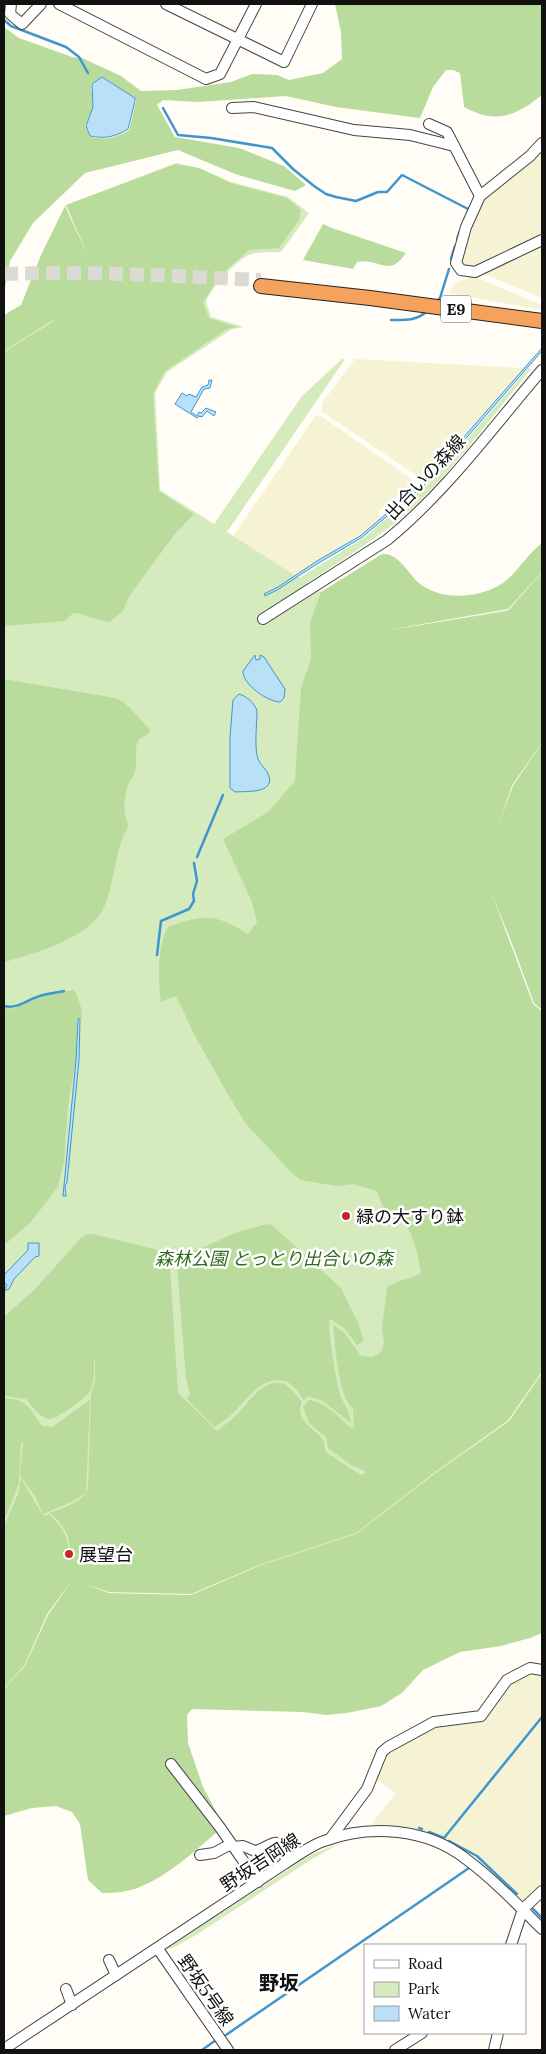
<svg xmlns="http://www.w3.org/2000/svg" width="546" height="2054" font-family="Lora,'Noto Sans JP',serif">
<style>
.farmland{fill:#f6f3d4}
.green{fill:#d5ebbd}
.forest{fill:#b9dc9c;fill-rule:evenodd}
.water{fill:#b9e0f7;stroke:#3f96cf}
.lines{fill:none;stroke-linecap:round;stroke-linejoin:round}
.stream{stroke:#3f96cf;stroke-width:2.5}
.highway-tunnel{stroke:#dbdad3;stroke-width:14;stroke-dasharray:14 7;stroke-linecap:butt}
.minor-casing{stroke:#444;stroke-width:12}
.highway-casing{stroke:#222;stroke-width:16}
.minor{stroke:#fff;stroke-width:10}
.highway{stroke:#f5a25d;stroke-width:14}
.poi-dot{fill:#c4262e;stroke:#fff;stroke-width:2}
.labels{text-anchor:middle;dominant-baseline:central;stroke-width:5;stroke-linejoin:round;paint-order:stroke}
.shield{fill:#fff;stroke:#585858;stroke-width:1}
.shield-label{font-size:16px;font-weight:bold;fill:#111}
.street-label{font-size:18px;fill:#111;stroke:#fff}
.poi-label{font-size:18px;fill:#111;stroke:#fff;text-anchor:start}
.park-label{font-size:18px;font-style:italic;fill:#2f6b1f;stroke:#fff}
.quarter-label{font-size:20px;font-weight:bold;fill:#111;stroke:#fff}
</style>
<rect width="100%" height="100%" fill="#fffdf5"/>
<!-- farmland -->
<g class="farmland">
<polygon points="542,146 542,237 474,270 458,263 481,198"/>
<polygon points="542,242 542,298 479,272"/>
<polygon points="472,276 542,305 542,310 449,293 454,284"/>
<polygon points="355,359 524,368 423,480 321,411 322,403"/>
<polygon points="316,415 321,416 410,478 411,484 378,512 381,518 359,535 288,580 221,554"/>
<polygon points="528,1671 542,1672 542,1889 525,1902 521,1903 471,1857 459,1848 445,1842 369,1827 396,1793 375,1779 385,1752 434,1725 484,1717 502,1690"/>
</g>
<!-- green -->
<g class="green">
<path d="M176,163l23,5 32,14 57,15 21,16 -28,39c-9,1 -24,-1 -32,3 -15,7 -36,31 -43,46l5,16 33,10 -12,2 -65,43 -12,21 5,97 54,34 88,-128 40,-37h3l-118,173 72,46 63,-39 66,-55 101,-116 2,1c-37,45 -72,93 -113,134 -33,31 -73,55 -111,80l76,49 125,-22 34,-38v171l-30,43 -14,40 -7,66 42,112 9,7v361l-34,49 -71,51 -81,62 -95,31 -70,29 -82,-2 -37,-14 -25,37 -22,51 -21,23v-1338l56,-36 30,-53 -4,-14 -20,-43z"/>
<polygon points="341,1843 312,1859 196,1935 173,1948 166,1949 312,1854"/>
</g>
<!-- forest -->
<g class="forest">
<path d="M335,4h207v91c-27,22 -47,29 -78,12l-4,-34 -7,-3h-7l-13,17 -13,31 -84,-11 -50,-11 -88,6 -35,-2 -6,5 18,32 64,11 45,18 22,19 -11,6 -60,-17 -57,-24 -93,23 -52,50 -23,38 -6,33v-267l15,11 53,19 7,1 8,13 -7,-14 41,19 20,15 36,-1 54,-8 21,-8 25,1 12,5 34,-7 19,-14 -1,-27zM103,77l32,21 1,3 -7,29c-13,8 -24,10 -39,7l-5,-11 8,-19 -2,-23z"/>
<path d="M176,164l23,4 32,15 56,15 14,12 -2,10 -20,28 -30,2 -28,25 -18,27 6,16 28,9 -10,2 -62,42 -12,23 6,97 35,23 -20,21 -44,60 -7,16 -14,11c-13,-2 -24,-8 -36,-9l-8,8 -61,5v-274l47,-29 5,-5 -52,33v-36l17,-10 20,-50 24,-49 23,50 -22,-51z"/>
<path d="M323,224l9,4 74,25c-18,26 -27,4 -49,9l-4,7 -50,-9z"/>
<path d="M542,543v29l-34,37 -125,22 125,-20 34,-38v169l-30,43 -14,41 -5,45 5,-45 15,-40 29,-43v267l-8,-7 -23,-62 -20,-49 42,112 9,8v359l-34,49 -72,51 -80,62 -95,31 -70,30 -82,-2 -29,-10 29,11 82,2 70,-30 95,-31 81,-62 72,-51 33,-48v260l-12,5 -29,8 -41,6 -37,18 -21,23 -21,13 -34,7 -21,2 -23,-3 -111,-3 -5,6 1,28 15,44 15,28 -1,17c-23,20 -48,43 -77,55 -12,5 -25,6 -38,6l-14,-13 -8,-56 -8,-12 -16,-6 -24,2 -28,8v-127l21,-23 23,-51 25,-36 -26,35 -23,51 -20,23v-162l14,-32 3,-15c6,8 19,34 24,37l4,-2c10,11 19,19 19,35h-3l-2,4 2,5 5,2 5,-3 -1,-8 -4,-1c-1,-15 -9,-26 -20,-35 12,-5 34,-11 38,-24l3,-95 4,-13v-22h-1c0,11 1,26 -6,35 -4,5 -33,26 -39,25 -10,-2 -16,-12 -23,-20l-22,-3v-79l32,-29 45,-50 5,-3 7,-1 69,17 8,14 8,128 39,38c7,-5 15,-11 21,-18 11,-11 28,-38 48,-28 6,4 11,11 16,17 -8,17 11,26 19,35 4,4 3,10 5,15l22,15 14,8 5,-3 -16,-7 -23,-17 -2,-11 -17,-14 -6,-16 6,-7c16,2 30,17 42,28l3,-1 -1,-19c-15,-9 -18,-66 -20,-83l11,7 17,24 12,1 8,-5 3,-9 -2,-15 5,-41c11,-7 23,-8 34,-14 -4,-24 -10,-57 -37,-64l-7,-18 -24,-7 -17,2 -35,-6 -10,-8 -45,-48 -16,-26 -34,-60 -20,-42 -15,6c-3,-21 -4,-56 7,-75 35,-13 48,-14 80,7l9,-12 -5,-20 -29,-63 45,-27 27,-31 6,-93 10,-29 -1,-36 11,-31 61,-38c18,-2 27,23 41,32 21,14 53,12 75,0 18,-10 27,-30 44,-43z"/>
<path d="M4,679l111,19c15,5 23,21 35,31l-1,4c-4,4 -10,4 -12,10 -2,7 0,16 -1,24 -1,8 -5,12 -8,18 -4,11 -6,30 1,39 -3,8 -8,16 -10,25 -5,18 -7,39 -14,56 -12,32 -71,49 -101,57z"/>
<path d="M74,990c5,9 8,17 8,28l-5,1 -1,41 -8,45 -4,57 -6,25 -28,36 -26,22v-237c14,3 21,-6 34,-11 11,-4 24,-5 36,-7z"/>
<path d="M267,1224l5,1 69,63 17,35 6,18 -7,4 -12,-16 -14,-10 -2,2c1,22 5,45 9,66 3,15 12,22 13,36l-28,-22 -15,-5 -4,4c-5,-7 -11,-17 -20,-19 -23,-5 -37,19 -51,32 -6,6 -12,10 -19,14l-27,-28 3,-5 -4,-15 -9,-114 3,-7 8,-7 14,-3 33,-15z"/>
<path d="M4,1398c25,2 25,10 38,28l10,1 38,-27 -4,93 -17,10 -26,11 -8,-18 -15,-20 3,-34 -2,1 -2,40 -15,38z"/>
</g>
<!-- water -->
<g class="water">
<path d="M102,77l33,21v3l-7,28c-13,8 -23,10 -38,7l-4,-10 7,-19 -1,-23z"/>
<polygon points="542,348 542,351 427,483 361,538 317,564 277,590 265,596 264,594 278,587 317,561 360,536 425,481"/>
<polygon points="209,380 212,380 210,388 204,389 191,412 197,416 199,412 201,413 206,408 216,412 214,416 207,411 202,417 199,416 197,418 175,404 182,393 187,396 189,394 196,397 202,387 208,385"/>
<path d="M255,655l1,5 4,-1v-4l4,2 21,32 -1,9 -4,4c-12,0 -38,-18 -37,-31z"/>
<path d="M239,694c7,2 16,9 18,17 0,12 -3,37 1,48 2,6 9,10 11,17 5,18 -23,15 -34,16l-5,-4v-51l3,-37z"/>
<polygon points="78,1019 80,1019 79,1060 67,1182 65,1186 66,1196 63,1196 76,1060"/>
<polygon points="28,1243 39,1243 39,1256 35,1257 14,1279 9,1289 4,1291 7,1285 4,1282 4,1275 28,1250"/>
</g>
<g class="lines">
<!-- stream -->
<g class="stream">
<polyline points="4,8 5,4"/>
<polyline points="4,20 11,26 66,47 79,57 88,73"/>
<polyline points="163,108 178,135 211,138 272,148 293,169 314,186 326,194 336,197 356,201 378,192 387,192 402,175 470,210"/>
<polyline points="457,239 460,231"/>
<polyline points="451,259 455,246"/>
<polyline points="436,302 440,298 449,269"/>
<path d="M391,320c14,0 26,1 36,-9"/>
<polyline points="197,857 223,795"/>
<polyline points="157,955 161,921 189,909 194,901 193,894 197,881 194,863"/>
<path d="M4,1006c14,3 20,-5 33,-9 8,-4 19,-4 27,-6"/>
<polyline points="419,1828 422,1829"/>
<polyline points="429,1832 444,1838 542,1717"/>
<polyline points="449,1841 477,1856 517,1894"/>
<polyline points="533,1909 542,1918"/>
<polyline points="223,2037 469,1868"/>
<polyline points="202,2050 216,2040"/>
</g>
<!-- highway-tunnel -->
<path class="highway-tunnel" d="M4,274c86,-3 171,2 257,6"/>
<!-- minor casing -->
<g class="minor-casing">
<g id="minor">
<polyline points="11,4 10,14 22,24 41,4"/>
<polyline points="59,4 206,79 220,74 256,4"/>
<polyline points="166,4 284,62 312,4"/>
<polyline points="232,108 254,107 354,130 410,135 454,146"/>
<polyline points="429,124 447,132 480,196"/>
<polyline points="542,143 530,156 480,196 466,227 456,263 461,270 475,272 542,240"/>
<path d="M263,619l124,-79c59,-48 106,-113 155,-170"/>
<polyline points="171,1764 219,1826 258,1882"/>
<polyline points="330,1839 367,1789 382,1752 388,1747 434,1722 481,1716 507,1680 530,1668 542,1670"/>
<path d="M234,1847l9,-1 12,5c11,-2 19,-13 29,-6l2,18"/>
<polyline points="200,1855 214,1853 231,1844"/>
<polyline points="511,1945 523,1909 542,1891"/>
<polyline points="158,1949 228,2050"/>
<polyline points="109,1960 116,1975"/>
<polyline points="66,1989 72,2005"/>
<path d="M4,2049l283,-187c12,-7 24,-17 37,-21 46,-17 103,-13 142,18 27,20 52,46 76,70"/>
<polyline points="395,2050 422,2033"/>
<polyline points="494,2050 498,2033"/>
</g>
</g>
<!-- highway casing -->
<g class="highway-casing">
<polyline id="highway" points="261,286 370,298 542,321"/>
</g>
<!-- minor -->
<use href="#minor" class="minor"/>
<!-- highway -->
<use href="#highway" class="highway"/>
</g>
<!-- markers -->
<g class="poi-dot">
<circle cx="346" cy="1216" r="5"/>
<circle cx="69" cy="1554" r="5"/>
</g>
<g class="labels">
<!-- shield labels -->
<rect class="shield" x="441" y="295.5" width="30" height="27" rx="4"/>
<g class="shield-label">
<text x="456" y="309">E9</text>
</g>
<!-- street labels -->
<g class="street-label">
<text transform="translate(425 477) rotate(-47)">出合いの森線</text>
<text transform="translate(260 1862) rotate(-33)">野坂吉岡線</text>
<text transform="translate(206 1990) rotate(55)">野坂5号線</text>
</g>
<!-- poi labels -->
<g class="poi-label">
<text x="356" y="1216">緑の大すり鉢</text>
<text x="79" y="1554">展望台</text>
</g>
<!-- park labels -->
<g class="park-label">
<text x="274" y="1258">森林公園 とっとり出合いの森</text>
</g>
<!-- quarter labels -->
<g class="quarter-label">
<text x="279" y="1982">野坂</text>
</g>
</g>
<!-- border -->
<rect width="546" height="2054" fill="none" stroke="#111111" stroke-width="10"/>
<!-- legend -->
<rect x="364" y="1944" width="162" height="90" fill="#ffffff" stroke="#a0a0a0"/>
<rect x="374" y="1960" width="25" height="8" fill="#ffffff" stroke="#a0a0a0"/>
<text x="408" y="1969" font-size="15" fill="#111111">Road</text>
<rect x="374" y="1982" width="25" height="15" fill="#d5ebbd" stroke="#a0a0a0"/>
<text x="408" y="1994" font-size="15" fill="#111111">Park</text>
<rect x="374" y="2006" width="25" height="15" fill="#b9e0f7" stroke="#a0a0a0"/>
<text x="408" y="2019" font-size="15" fill="#111111">Water</text>
</svg>
